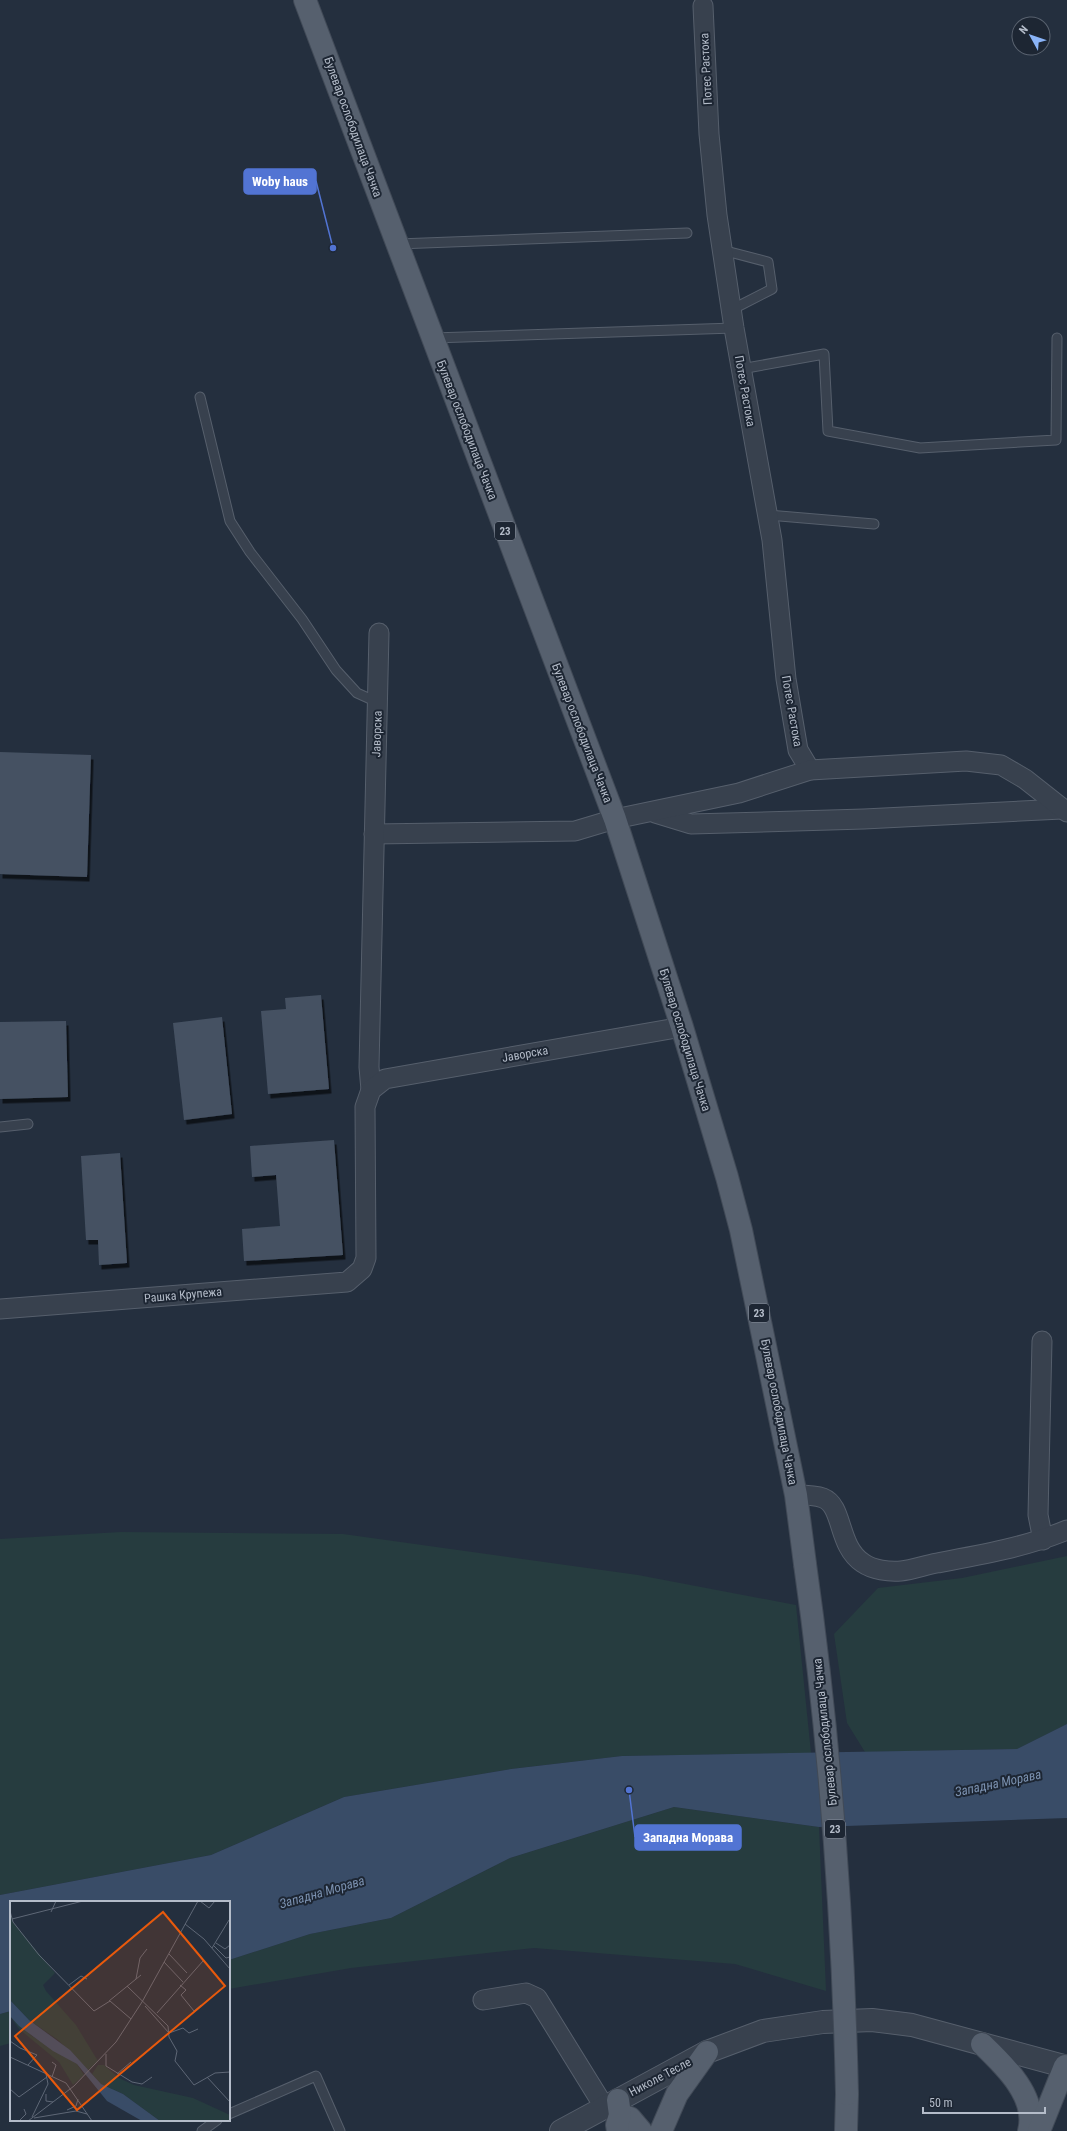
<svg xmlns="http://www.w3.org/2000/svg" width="1067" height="2131" font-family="'Roboto Condensed',sans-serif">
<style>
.green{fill:#263c3f}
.water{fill:#394c67}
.building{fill:#455162;filter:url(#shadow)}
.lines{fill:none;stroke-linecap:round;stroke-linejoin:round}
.service-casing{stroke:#565f6c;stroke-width:11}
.minor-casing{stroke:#565f6c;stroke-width:21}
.tertiary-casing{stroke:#565f6c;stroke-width:24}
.primary-casing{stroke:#414a57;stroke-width:24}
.service{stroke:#38414e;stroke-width:9}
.minor{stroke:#38414e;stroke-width:19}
.tertiary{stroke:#38414e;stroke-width:22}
.primary{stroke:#56606e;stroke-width:22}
.primary-bridge-casing{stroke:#414a57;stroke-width:24;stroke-linecap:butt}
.primary-bridge{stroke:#56606e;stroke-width:22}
.labels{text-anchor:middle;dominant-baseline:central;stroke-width:4;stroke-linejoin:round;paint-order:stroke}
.shield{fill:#1d2633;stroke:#878f9c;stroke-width:1}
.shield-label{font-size:11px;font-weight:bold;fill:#b4bcc9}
.street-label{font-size:12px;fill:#b4bcc9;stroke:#1d2633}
.water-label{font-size:13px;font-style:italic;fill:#7c92b1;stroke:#1d2633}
.inset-road{fill:none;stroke:#5e6776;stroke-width:1}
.view{fill:#e8590c;fill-opacity:0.15;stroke:#e8590c;stroke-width:2}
.inset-edge{fill:none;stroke:#b4bcc9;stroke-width:2}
.leader{fill:none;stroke:#5274d3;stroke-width:1.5}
.callout-dot{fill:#5274d3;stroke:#1d2633;stroke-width:1.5}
.callout{fill:#5274d3;stroke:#5274d3;stroke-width:1.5}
.callout-label{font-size:13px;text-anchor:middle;font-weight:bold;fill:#fff}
</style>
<defs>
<filter id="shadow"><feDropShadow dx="2.5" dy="4.5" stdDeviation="0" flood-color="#0009"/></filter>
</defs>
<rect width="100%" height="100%" fill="#242f3e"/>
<!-- green -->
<g class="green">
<polygon points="121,1532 343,1534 638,1575 796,1605 811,1753 622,1756 511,1769 344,1797 211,1855 0,1895 0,1539"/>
<polygon points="1067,1556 1067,1724 1017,1749 865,1752 847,1723 834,1634 878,1588 962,1578"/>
<polygon points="674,1807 819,1827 826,1991 735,1964 534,1948 351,1968 229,1989 229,1960 310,1934 391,1918 510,1858"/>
<polygon points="11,2011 11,2043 0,2046 0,2014"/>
</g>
<!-- water -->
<polygon class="water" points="1067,1724 1067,1818 819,1827 674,1807 510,1858 391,1918 310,1934 229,1960 229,1902 11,1902 11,2011 0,2014 0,1895 211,1855 344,1797 511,1769 622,1756 1017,1749"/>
<!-- building -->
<g class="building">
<polygon points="0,752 91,755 87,877 0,874"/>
<polygon points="321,995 329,1089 268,1094 261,1011 286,1009 285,998"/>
<polygon points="222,1017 232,1114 184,1120 173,1023"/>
<polygon points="66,1021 68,1097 0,1099 0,1022"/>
<polygon points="334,1140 343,1255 244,1261 242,1229 280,1226 276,1175 252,1177 250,1146"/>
<polygon points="120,1153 127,1263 99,1265 98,1240 86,1240 81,1156"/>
</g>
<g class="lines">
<!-- service casing -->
<g class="service-casing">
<g id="service">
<polyline points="398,244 687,233"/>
<polyline points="722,250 768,262 772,289 731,310"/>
<polyline points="433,338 734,328"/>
<polyline points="741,369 824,354 828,431 920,448 1056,440 1057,338"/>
<polyline points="200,397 230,521 250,552 302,619 336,670 357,693 377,702"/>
<polyline points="768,515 874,524"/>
<polyline points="0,1127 28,1124"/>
<polyline points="229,2114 316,2076 340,2131"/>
<polyline points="202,2131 217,2120"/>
</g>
</g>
<!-- minor casing -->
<g class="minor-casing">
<g id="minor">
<polyline points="703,6 709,134 717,215 734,328 772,540 786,679 798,750 810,770"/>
<polyline points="655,813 691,824 864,819 1062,809"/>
<polyline points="374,834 575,831 615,819 739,793 810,770 966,761 1001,765 1025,779 1067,812"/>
<polyline points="371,1090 369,1067 379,633"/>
<polyline points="0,1309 347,1282 362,1269 366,1258 365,1107 371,1090 385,1079 682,1027"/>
<polyline points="1042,1341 1038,1515 1043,1540"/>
<path d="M796,1495c9,0 19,0 27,3 21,8 14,48 40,65 10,7 26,9 38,8 12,-1 24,-6 36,-8 44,-8 89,-16 130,-33"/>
<polyline points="483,2000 526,1993 537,1998 605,2108"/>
</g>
</g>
<!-- tertiary casing -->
<g class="tertiary-casing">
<polyline id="tertiary" points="561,2131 707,2052 763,2031 823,2022 872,2020 912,2025 1067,2067"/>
</g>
<!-- primary casing -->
<g class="primary-casing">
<g id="primary">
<polyline points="305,0 615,819 682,1027 727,1177 741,1230 796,1495 805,1564"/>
<path d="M982,2044c22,21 56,53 47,87"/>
<polyline points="620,2115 630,2118 641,2131"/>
<polyline points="618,2131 617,2125 620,2115 618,2100"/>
<polyline points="661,2131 677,2094 707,2052"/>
<polyline points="846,2131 847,2094"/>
<polyline points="1039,2131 1065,2066"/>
</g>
</g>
<!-- service -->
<use href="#service" class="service"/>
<!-- minor -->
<use href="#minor" class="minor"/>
<!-- tertiary -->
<use href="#tertiary" class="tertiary"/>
<!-- primary -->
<use href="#primary" class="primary"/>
<!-- primary-bridge casing -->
<g class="primary-bridge-casing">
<path id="primary-bridge" d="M805,1564c25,176 38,352 42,530"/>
</g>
<!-- primary-bridge -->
<use href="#primary-bridge" class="primary-bridge"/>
</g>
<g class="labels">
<!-- shield labels -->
<g class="shield">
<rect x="495" y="522" width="20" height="18" rx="3"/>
<rect x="749" y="1304" width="20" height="18" rx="3"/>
<rect x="825" y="1820" width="20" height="18" rx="3"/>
</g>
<g class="shield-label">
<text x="505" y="531">23</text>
<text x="759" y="1313">23</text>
<text x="835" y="1829">23</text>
</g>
<!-- street labels -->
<g class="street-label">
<text transform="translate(706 69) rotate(-93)">Потес Растока</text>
<text transform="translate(353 127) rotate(70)">Булевар ослободилаца Чачка</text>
<text transform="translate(745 391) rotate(80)">Потес Растока</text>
<text transform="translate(467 430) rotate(69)">Булевар ослободилаца Чачка</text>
<text transform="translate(792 711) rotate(80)">Потес Растока</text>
<text transform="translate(582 733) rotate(69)">Булевар ослободилаца Чачка</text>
<text transform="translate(377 734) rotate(-88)">Јаворска</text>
<text transform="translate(685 1040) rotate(73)">Булевар ослободилаца Чачка</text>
<text transform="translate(525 1054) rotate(-10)">Јаворска</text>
<text transform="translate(183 1295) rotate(-5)">Рашка Крупежа</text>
<text transform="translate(779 1412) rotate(79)">Булевар ослободилаца Чачка</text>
<text transform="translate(825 1732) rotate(-96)">Булевар ослободилаца Чачка</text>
<text transform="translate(660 2077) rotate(-28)">Николе Тесле</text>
</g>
<!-- water labels -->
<g class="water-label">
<text transform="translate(998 1783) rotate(-12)">Западна Морава</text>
<text transform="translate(322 1892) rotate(-16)">Западна Морава</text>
</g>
</g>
<!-- overview -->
<g transform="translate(10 1901)">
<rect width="220" height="220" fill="#242f3e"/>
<path d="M0,10l3,11 42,51 -12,12 3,6 30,34 22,36 -10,9 -30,-30 -29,-20 -19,-20zM0,115l22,20 45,28 7,11 -11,10 -14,-23 -40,-33zM88,164h6l15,13 15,7 59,13 37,17v6h-70l-37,-27 -22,-10 -9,-10z" fill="#263c3f"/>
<path d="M0,99l19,20 41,30 31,34 22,10 37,27h-18l-35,-20 -30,-37 -24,-13 -34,-25 -9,-10z" fill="#394c67"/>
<path class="inset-road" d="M190,0l9,7 6,-7M0,10l3,11 26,33 55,56 16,-10 21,18M41,11l5,-11M2,18l71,-18M175,23l19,15 26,30M206,42l9,6 5,-4M204,45l12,12 4,-1M202,47l17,-28M159,53l18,19M154,61l19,20M126,78l4,-21 7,-9M59,84l12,-9 6,3M170,84l6,5 -5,5 13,16 7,-6M117,85l41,40 1,11 8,14 -2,10 19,24 21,-12 15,-1M99,100l32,-26M135,105l24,27 14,-5 6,5 9,-4M147,112l46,-52M0,140l10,7 17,7 -9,10M96,153v12l26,16 10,2 10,-7M0,156l56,26 26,38M107,173l14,-12M42,176l4,-12 -4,-3M197,176l23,25M0,188l9,8 28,-20M36,193v7l7,1M57,209l9,-4 2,-7M22,216l16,-33 -2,-10M24,217l42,-7 11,3M9,220l7,-7 -2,-5M18,220l46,-35 42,-44 26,-40 56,-101"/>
<path class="view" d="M153,11l62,74 -148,124 -62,-74z"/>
<rect width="220" height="220" class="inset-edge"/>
</g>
<!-- callouts -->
<path class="leader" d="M333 248L316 181M629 1790L635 1837"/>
<g class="callout-dot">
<circle cx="333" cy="248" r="4"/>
<circle cx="629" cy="1790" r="4"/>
</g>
<g class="callout">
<rect x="244" y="169" width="72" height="25" rx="4"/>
<rect x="635" y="1825" width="106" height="25" rx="4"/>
</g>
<g class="callout-label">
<text x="280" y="186">Woby haus</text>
<text x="688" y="1842">Западна Морава</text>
</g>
<!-- north arrow -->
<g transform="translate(1031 36) rotate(310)"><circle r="19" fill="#1d2633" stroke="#59626f"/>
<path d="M0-3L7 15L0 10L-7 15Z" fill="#8ab4f8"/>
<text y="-6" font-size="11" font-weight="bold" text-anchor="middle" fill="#b4bcc9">N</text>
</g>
<!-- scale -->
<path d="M923 2107v6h122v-6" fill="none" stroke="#b4bcc9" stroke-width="2"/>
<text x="929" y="2107" font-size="12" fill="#b4bcc9" stroke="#1d2633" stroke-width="3" paint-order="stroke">50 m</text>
</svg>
